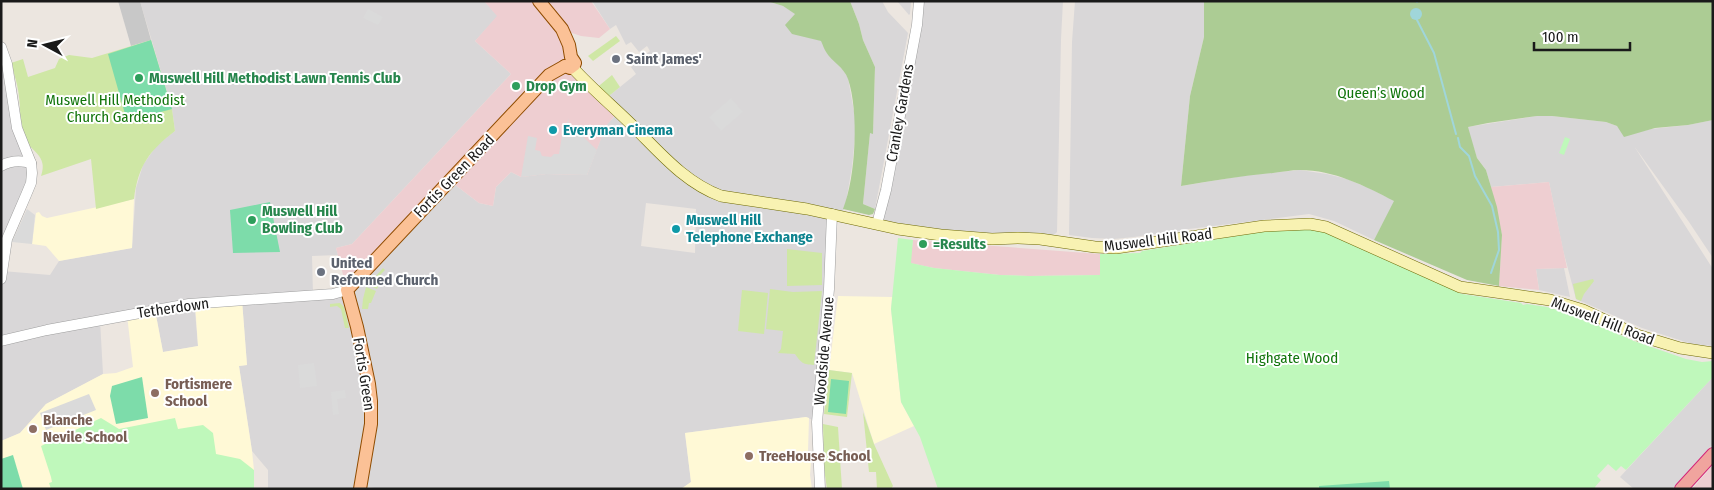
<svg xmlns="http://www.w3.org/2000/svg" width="1714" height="490" font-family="'Fira Sans Condensed',sans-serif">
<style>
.residential{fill:#d9d7d8;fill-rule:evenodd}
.commercial{fill:#eeced1}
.education{fill:#fff9d6}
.religious{fill:#c8c8c8}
.grass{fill:#cfe7a5}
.forest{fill:#accc94}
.park{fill:#bff8bb}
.pitch{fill:#7ddcaa}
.parking{fill:#dadada}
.water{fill:#a0d6da}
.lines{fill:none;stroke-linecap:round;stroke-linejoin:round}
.stream{stroke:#a0d6da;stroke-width:2}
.tertiary-casing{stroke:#9e9e9e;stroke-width:11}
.secondary-casing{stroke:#6e6a05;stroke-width:12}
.primary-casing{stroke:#904c01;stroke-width:14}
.trunk-casing{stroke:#d32479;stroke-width:14}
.tertiary{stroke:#fff;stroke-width:10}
.secondary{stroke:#f8f2b2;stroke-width:11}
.primary{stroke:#fbc196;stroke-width:12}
.trunk{stroke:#f0a49e;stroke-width:12}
.worship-dot{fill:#6b7280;stroke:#fff;stroke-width:2}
.leisure-dot{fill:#2e9e5b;stroke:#fff;stroke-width:2}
.culture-dot{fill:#0f9aa8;stroke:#fff;stroke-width:2}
.education-dot{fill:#8d6e63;stroke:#fff;stroke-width:2}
.labels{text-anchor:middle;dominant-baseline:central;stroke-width:4;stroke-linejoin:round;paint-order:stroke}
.worship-label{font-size:15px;font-weight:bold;fill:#5b616d;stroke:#fff;text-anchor:start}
.leisure-label{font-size:15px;font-weight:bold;fill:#27864d;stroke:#fff;text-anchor:start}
.park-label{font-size:15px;fill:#12750c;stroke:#fff}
.street-label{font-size:15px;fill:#1a1a1a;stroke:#fff}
.culture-label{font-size:15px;font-weight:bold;fill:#0d838f;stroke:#fff;text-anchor:start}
.education-label{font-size:15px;font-weight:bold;fill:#785e54;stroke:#fff;text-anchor:start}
</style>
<rect width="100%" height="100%" fill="#ece6e0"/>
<!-- residential -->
<g class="residential">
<path d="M140,1h344l14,15 -23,25 36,33 -159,170 -16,4 2,7 -26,1 1,39 26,-2 111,-112 29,22 14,3 3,-19 15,-15 10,5 25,-3 41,1 19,-50 12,-12 -14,-13 32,-26 -5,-7 19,-16 -3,-5 -8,6 -8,-10 -5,3 -10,-20 -6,4 -18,-28h175l16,5 13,8 -4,19 30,8 4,11 18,19 4,7 7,39v21l-3,29 -6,35 -4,14 -10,-2 -15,208 -11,-5 -121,16 6,49 -10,7h-299l-21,-3 -1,3h-92v-19l-16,-19 -13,-85 8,-1 -5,-64 -47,10 3,35 -35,6 -8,-42 -55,10 3,54 -57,30 -26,29 -19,8v-394l30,116 -9,42 -20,66 48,4 9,-14 73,-13 4,-60 7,-23 14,-20 18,-14 -3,-22zM646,203l50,6 -1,44 -54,-7z"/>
<polygon points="850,1 882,1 888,12 908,33 875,209 863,204 870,133 873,133 875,67 863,40 859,24"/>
<polygon points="897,1 911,1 910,14 909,15"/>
<polygon points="919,1 1063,1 1061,39 1057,232 1055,234 1040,239 877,224"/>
<polygon points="1075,1 1204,1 1204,37 1190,96 1181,186 1249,175 1300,170 1327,174 1347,179 1371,189 1395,201 1374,240 1334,221 1309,214 1189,229 1134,237 1114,239 1092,238 1069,235 1072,42"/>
<polygon points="1537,116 1552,116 1606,122 1617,126 1627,135 1651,129 1688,125 1713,120 1713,258 1689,222 1634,146 1713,269 1713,346 1692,344 1642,328 1576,299 1563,250 1549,182 1491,187 1486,170 1477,158 1467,127"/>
<polygon points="1564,268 1570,297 1539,290 1536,269"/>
<polygon points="1713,377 1713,444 1672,489 1634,489 1620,477"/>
</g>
<!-- commercial -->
<g class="commercial">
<polygon points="484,1 591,1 610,29 599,38 581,36 563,30 566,58 564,60 618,112 606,126 587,175 546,174 521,177 511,172 496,187 493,206 479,203 450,181 347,290 336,248 352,244 511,74 475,41 497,16"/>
<polygon points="1549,182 1567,268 1536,269 1539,290 1499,286 1502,235 1491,187"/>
<polygon points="913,240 1100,254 1100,275 1029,276 1000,275 934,268 910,263"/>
<polygon points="1712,466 1713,489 1692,489"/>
</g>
<!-- education -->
<g class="education">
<polygon points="134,199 132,248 59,261 46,246 32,244 36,213 39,212 42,216 47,218"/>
<polygon points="838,296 892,297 891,309 901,402 914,426 874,444 852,373 829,370"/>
<polygon points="242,300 247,365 239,366 252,451 254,470 254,489 1,489 1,441 20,433 46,404 103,374 116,373 133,367 127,315 155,310 163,352 198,346 195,303"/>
<polygon points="806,417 809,418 808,451 811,461 810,475 812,489 681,489 691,482 685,433"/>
</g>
<!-- religious -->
<polygon class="religious" points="118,1 140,1 151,40 131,46"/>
<!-- grass -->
<g class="grass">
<polygon points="616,36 620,41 593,61 588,56"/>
<path d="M151,40l21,69 3,22c-26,20 -37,35 -41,68l-38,10 -5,-50 -50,17c8,-21 -12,-25 -18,-40 -4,-13 -2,-26 -4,-39 -1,-12 -5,-23 -8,-34l12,-4 5,18 27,-9 4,-9 10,-4 23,3z"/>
<polygon points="612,75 620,87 604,100 594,90"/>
<polygon points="787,249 822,253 822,285 787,286"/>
<polygon points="383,268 385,270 380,275 382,277 377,289 368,285"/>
<polygon points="1593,279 1594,281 1584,294 1581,301 1576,299 1573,284"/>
<polygon points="366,287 376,291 371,303 369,303 368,309 362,309 363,299"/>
<path d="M770,289l23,3 29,-1 -8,74c-11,-1 -12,-1 -19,-11l-17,-1 3,-4 2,-18 -17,-2z"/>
<polygon points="742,290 768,293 764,334 738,331"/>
<polygon points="340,303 344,307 349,328 345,328 341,309 337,306 330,307 330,304"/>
<polygon points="829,370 852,373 847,417 824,414"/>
<polygon points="863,412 874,444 893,486 891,489 877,489 876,472 869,472"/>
<polygon points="823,424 838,427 842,489 827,489 824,469"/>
</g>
<!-- forest -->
<g class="forest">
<path d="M767,1h83l9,23 4,16 12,27 -2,67 -3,-1 -7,71 12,5 -2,5 -4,1 -26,-6c13,-32 16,-98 5,-130 -4,-12 -16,-17 -22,-27 -2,-3 -3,-7 -5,-11l-29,-7 -7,-9 10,-11 -12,-8z"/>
<path d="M1204,1h509v119l-25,5 -33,3 -31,9 -7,-11 -11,-4 -54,-6h-15l-49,7 -20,4 9,31 9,12 11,37 5,28 -3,51 -32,-6 -93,-40 20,-39c-29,-15 -60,-31 -94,-31 -9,0 -18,2 -27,3 -31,3 -62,8 -92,13l9,-90 14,-59z"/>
</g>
<!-- park -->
<g class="park">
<polygon points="1565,137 1570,139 1564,155 1559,153"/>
<polygon points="1292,227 1325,231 1462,294 1521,303 1523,305 1527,304 1547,307 1575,315 1634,341 1686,359 1702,362 1713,361 1713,377 1626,470 1621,466 1616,471 1608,464 1597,476 1601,480 1595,487 1596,489 938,489 920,437 901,402 891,309 898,238 913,240 911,263 934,268 1000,275 1029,276 1100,275 1100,254 1140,253 1142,251"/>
<polygon points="101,418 119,429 175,418 178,429 203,425 213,433 216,454 240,459 254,470 254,489 51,489 49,483 52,482 51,477 41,446"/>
</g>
<!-- pitch -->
<g class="pitch">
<polygon points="151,40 172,109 127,121 108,54"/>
<polygon points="270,202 280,252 233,253 230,210"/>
<polygon points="142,377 148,418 116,424 110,396 112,386"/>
<polygon points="831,379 849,381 846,414 828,412"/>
<polygon points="13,455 23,489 1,489 1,459"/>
<polygon points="1389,481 1390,489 1319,489 1319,486"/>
</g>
<!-- parking -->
<g class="parking">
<polygon points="368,9 383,17 378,25 363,18"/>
<polygon points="731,98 743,112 721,131 709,117"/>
<polygon points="569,118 568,122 597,150 587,175 546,174 521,177 528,136 537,138 535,150 540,151 542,156 551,157 554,154 559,154 562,136 568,134 569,125 566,125"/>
<polygon points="27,209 35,215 32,244 12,242"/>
<polygon points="314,363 317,386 300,388 298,365"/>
<polygon points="345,390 346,398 337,399 339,414 333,415 331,392"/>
<polygon points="89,394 96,410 46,430 40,413"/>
</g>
<!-- water -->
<circle class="water" cx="1416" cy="14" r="6"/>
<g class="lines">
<!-- stream -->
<g class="stream">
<polyline points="1417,1 1417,2"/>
<polyline points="1417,20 1434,53 1456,134"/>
<polyline points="1458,138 1460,147 1469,156 1475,176 1492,206 1498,232 1499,250 1491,273"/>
</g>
<!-- tertiary casing -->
<g class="tertiary-casing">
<g id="tertiary">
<polyline points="1,47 7,64 17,128 31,163 32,173 31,183 26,195 7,239 1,279"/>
<path d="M1,166c10,-6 19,-6 30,-3"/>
<polyline points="877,224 886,190 917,25 919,1"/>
<polyline points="1,341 47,330 189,304 333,294 347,290"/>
<polyline points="820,489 817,422 829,289 832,214"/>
</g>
</g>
<!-- secondary casing -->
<g class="secondary-casing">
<path id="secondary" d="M572,67c20,22 43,41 64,62 26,26 50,54 85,67l86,13 91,20 43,6 51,4 26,-1 22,1 55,8 21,1 148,-22 46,-2 16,3 134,60 90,13 33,10 54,25 43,13 33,5"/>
</g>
<!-- primary casing -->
<g class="primary-casing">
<g id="primary">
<polyline points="539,1 562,29 569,45 571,57 575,63 574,65 570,68 565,66"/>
<polyline points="360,489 371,424 371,401 369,384 357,327 347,290 549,75 565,66"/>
</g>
</g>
<!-- trunk casing -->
<g class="trunk-casing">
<polyline id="trunk" points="1681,489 1713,454"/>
</g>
<!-- tertiary -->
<use href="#tertiary" class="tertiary"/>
<!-- secondary -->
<use href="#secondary" class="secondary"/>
<!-- primary -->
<use href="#primary" class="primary"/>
<!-- trunk -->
<use href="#trunk" class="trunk"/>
</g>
<!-- markers -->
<g class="worship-dot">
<circle cx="616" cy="59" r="5"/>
<circle cx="321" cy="272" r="5"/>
</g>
<g class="leisure-dot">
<circle cx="139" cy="78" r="5"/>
<circle cx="516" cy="86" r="5"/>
<circle cx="252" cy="220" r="5"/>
<circle cx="923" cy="244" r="5"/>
</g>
<g class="culture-dot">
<circle cx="553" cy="130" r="5"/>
<circle cx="676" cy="229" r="5"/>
</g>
<g class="education-dot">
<circle cx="155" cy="393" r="5"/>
<circle cx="33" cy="429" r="5"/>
<circle cx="749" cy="456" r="5"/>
</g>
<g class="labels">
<!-- worship labels -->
<g class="worship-label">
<text x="626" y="59">Saint James'</text>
<text x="331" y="263">United<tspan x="331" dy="17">Reformed Church</tspan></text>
</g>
<!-- leisure labels -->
<g class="leisure-label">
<text x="149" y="78">Muswell Hill Methodist Lawn Tennis Club</text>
<text x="526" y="86">Drop Gym</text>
<text x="262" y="211">Muswell Hill<tspan x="262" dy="17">Bowling Club</tspan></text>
<text x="933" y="244">=Results</text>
</g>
<!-- park labels -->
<g class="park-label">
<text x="1381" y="93">Queen’s Wood</text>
<text x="115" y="100">Muswell Hill Methodist<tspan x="115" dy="17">Church Gardens</tspan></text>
<text x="1292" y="358">Highgate Wood</text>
</g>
<!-- street labels -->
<g class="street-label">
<text transform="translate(900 113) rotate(-80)">Cranley Gardens</text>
<text transform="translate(454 176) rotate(-46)">Fortis Green Road</text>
<text transform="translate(1158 240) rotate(-7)">Muswell Hill Road</text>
<text transform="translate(173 308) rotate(-8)">Tetherdown</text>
<text transform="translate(1603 321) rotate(21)">Muswell Hill Road</text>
<text transform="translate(824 351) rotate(-85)">Woodside Avenue</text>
<text transform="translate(364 374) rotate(81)">Fortis Green</text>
</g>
<!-- culture labels -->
<g class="culture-label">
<text x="563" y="130">Everyman Cinema</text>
<text x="686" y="220">Muswell Hill<tspan x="686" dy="17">Telephone Exchange</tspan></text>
</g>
<!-- education labels -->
<g class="education-label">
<text x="165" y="384">Fortismere<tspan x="165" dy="17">School</tspan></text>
<text x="43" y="420">Blanche<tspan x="43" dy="17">Nevile School</tspan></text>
<text x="759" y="456">TreeHouse School</text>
</g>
</g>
<!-- border -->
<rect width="1714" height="490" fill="none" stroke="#1a1a1a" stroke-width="5"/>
<!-- north arrow -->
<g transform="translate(45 45) rotate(277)" stroke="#ffffff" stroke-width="4" paint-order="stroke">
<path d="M0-4L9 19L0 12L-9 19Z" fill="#1a1a1a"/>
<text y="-8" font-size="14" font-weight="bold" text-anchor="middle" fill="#1a1a1a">N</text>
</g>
<!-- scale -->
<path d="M1534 42v8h96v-8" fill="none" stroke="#1a1a1a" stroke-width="2.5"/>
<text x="1542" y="42" font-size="15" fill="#1a1a1a" stroke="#ffffff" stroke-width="4" paint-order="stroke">100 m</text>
</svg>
